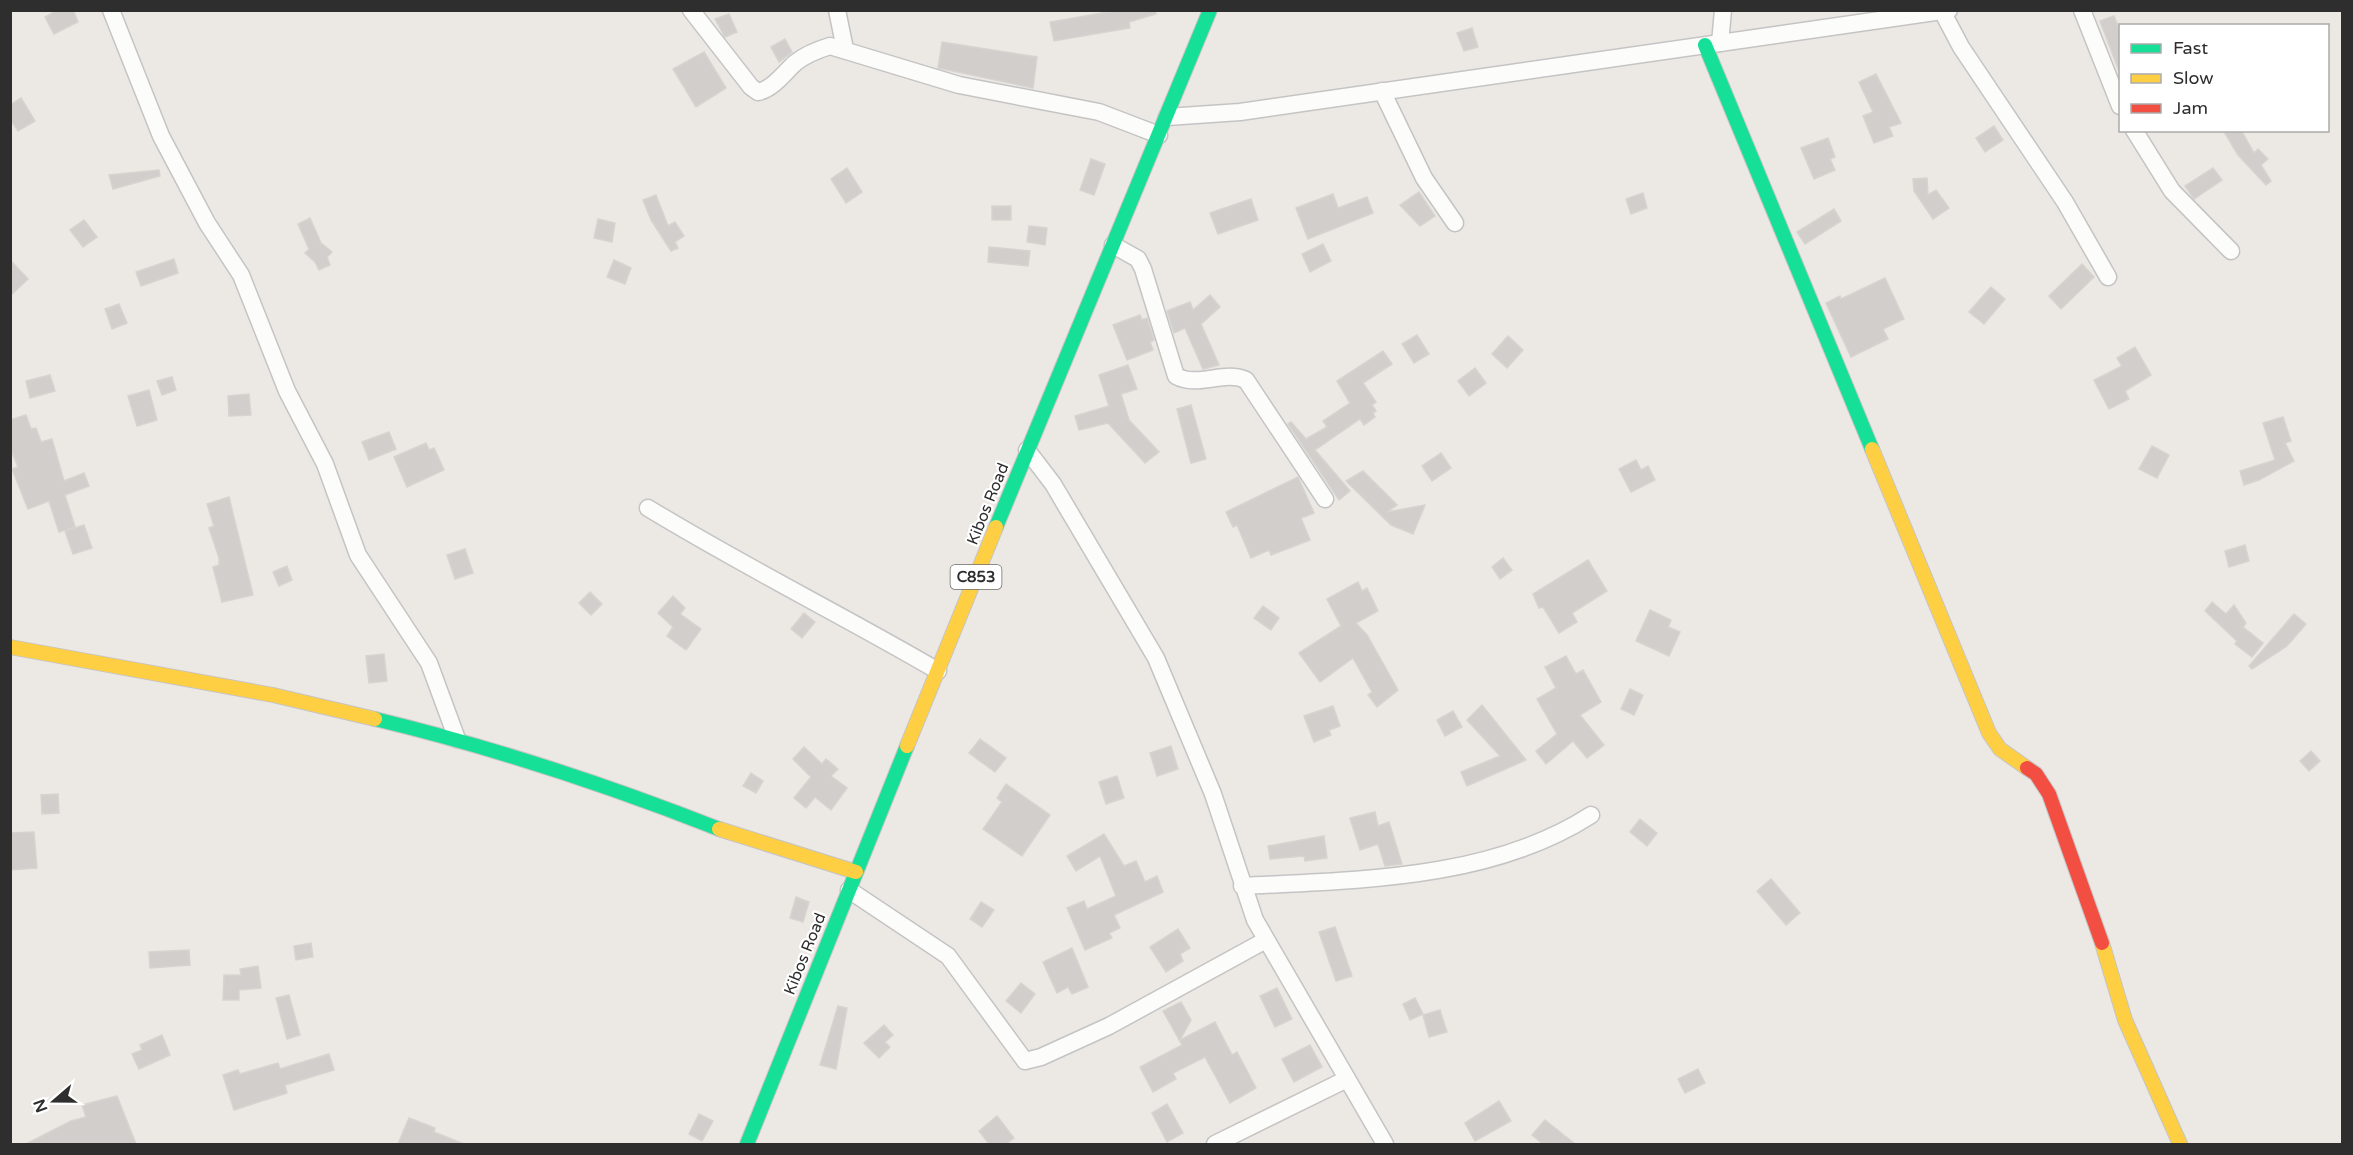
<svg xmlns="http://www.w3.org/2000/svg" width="2353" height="1155" font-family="'Varela Round',sans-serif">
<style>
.building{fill:#d1cecb;stroke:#d7d4d0;stroke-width:1.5}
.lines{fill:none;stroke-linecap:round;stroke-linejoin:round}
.street-casing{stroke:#c5c4c5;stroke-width:19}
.fast-casing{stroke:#c5c4c5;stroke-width:16}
.slow-casing{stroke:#c5c4c5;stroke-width:16}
.jam-casing{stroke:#c5c4c5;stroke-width:16}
.street{stroke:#fcfcfb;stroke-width:16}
.fast{stroke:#16e098;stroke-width:14}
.slow{stroke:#ffcf43;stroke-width:14}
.jam{stroke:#f24e42;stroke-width:14}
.labels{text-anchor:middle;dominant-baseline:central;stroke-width:4.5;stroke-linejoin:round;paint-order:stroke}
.shield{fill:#fff;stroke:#6d6d6d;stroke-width:1.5}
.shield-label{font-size:15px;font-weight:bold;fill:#2e2e2e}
.street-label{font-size:16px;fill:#2e2e2e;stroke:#fff}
</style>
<rect width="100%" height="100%" fill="#ece8e4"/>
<!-- building -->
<g class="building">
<polygon points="58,10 73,10 78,22 54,34 45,17"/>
<polygon points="1119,10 1155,10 1156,14 1129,22 1130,28 1054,41 1050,22"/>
<polygon points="729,14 737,32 725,37 715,19"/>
<polygon points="2114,16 2121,33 2119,71 2100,21"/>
<polygon points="1472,28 1478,47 1464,51 1457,33"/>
<polygon points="785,39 792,52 779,62 771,47"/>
<polygon points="942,42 1037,57 1033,88 938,68"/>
<polygon points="704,52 726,88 696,107 673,69"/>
<polygon points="1876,74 1901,123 1889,127 1893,136 1874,143 1863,116 1873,112 1859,82"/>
<polygon points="21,98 35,121 18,131 10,119 10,105"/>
<polygon points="1994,126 2003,140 1985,152 1976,138"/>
<polygon points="2223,130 2241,130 2254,153 2258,149 2268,159 2261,165 2271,181 2266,185 2238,155"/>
<polygon points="1828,138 1835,157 1830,159 1835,170 1814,179 1801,148"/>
<polygon points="1091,159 1105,164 1094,195 1080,190"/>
<polygon points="847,168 862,192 846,203 831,179"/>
<polygon points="2213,168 2222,180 2194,199 2185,186"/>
<polygon points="159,170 160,176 113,189 109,175"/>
<polygon points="1927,178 1928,195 1936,190 1949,208 1933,219 1914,191 1913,179"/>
<polygon points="1419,192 1435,216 1420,226 1400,205"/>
<polygon points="1643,193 1647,208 1631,214 1626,199"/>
<polygon points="1333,194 1338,208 1367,197 1373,213 1308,239 1296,208"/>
<polygon points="656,195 668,226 675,222 684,236 675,242 678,248 671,251 651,220 643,200"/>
<polygon points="1251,199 1258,220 1218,234 1210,213"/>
<rect x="992" y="206" width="19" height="14"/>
<polygon points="1834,209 1841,221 1805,244 1797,232"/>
<polygon points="310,218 321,243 332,252 327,257 330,265 319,270 315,262 305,253 309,249 298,224"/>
<polygon points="598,219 615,223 612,242 594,238"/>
<polygon points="84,220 97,237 83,247 70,230"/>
<polygon points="1029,226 1047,228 1045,245 1027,242"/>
<polygon points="1323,244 1331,261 1310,272 1302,254"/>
<polygon points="989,247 1030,251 1028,266 988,262"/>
<polygon points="174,259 178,273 141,286 136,272"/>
<polygon points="10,260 28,279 10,296"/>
<polygon points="614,260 631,268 625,284 607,277"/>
<polygon points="2082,264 2094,277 2061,309 2049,296"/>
<polygon points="1885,278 1904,319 1883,329 1888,339 1851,357 1826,303 1840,296 1841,299"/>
<polygon points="1991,287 2005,299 1984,324 1969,312"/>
<polygon points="1210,295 1220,307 1201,324 1219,365 1203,369 1185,328 1174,333 1167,311 1190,302 1193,310"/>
<polygon points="119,304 127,323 112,329 105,309"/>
<polygon points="1140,315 1142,320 1147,318 1154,340 1150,342 1153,350 1127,360 1113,325"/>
<polygon points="1417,335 1429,354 1414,363 1402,344"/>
<polygon points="1508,336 1523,350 1507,368 1492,354"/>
<polygon points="2135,347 2151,375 2125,391 2129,399 2109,409 2094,380 2122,366 2117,358"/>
<polygon points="1383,351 1392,364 1363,383 1376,402 1372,405 1376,411 1373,413 1375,417 1364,425 1360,419 1315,450 1350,491 1339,500 1288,424 1291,422 1306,439 1327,427 1323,421 1350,403 1337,381"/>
<polygon points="1128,365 1137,389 1121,394 1129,420 1159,452 1145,463 1108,423 1079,430 1075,416 1109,406 1099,375"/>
<polygon points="1475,368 1486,383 1469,396 1458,381"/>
<polygon points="50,375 55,391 30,398 26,381"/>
<polygon points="172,377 176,390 162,395 157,381"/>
<polygon points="149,390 157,420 137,426 128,396"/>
<polygon points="249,394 251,415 229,416 228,396"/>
<polygon points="1191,405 1206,459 1191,463 1177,409"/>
<polygon points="26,415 31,429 36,428 41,442 52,439 64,481 84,473 89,486 65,495 75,527 59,532 49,501 28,509 12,469 18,467 10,447 10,420"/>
<polygon points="2283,417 2291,441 2285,443 2294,461 2259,480 2244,485 2240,471 2275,460 2263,423"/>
<polygon points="389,432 396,449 369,460 362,442"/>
<polygon points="426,443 429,450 434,448 444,470 407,487 394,457"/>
<polygon points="2152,446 2169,455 2157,478 2139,469"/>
<polygon points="1441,453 1451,468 1432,481 1422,466"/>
<polygon points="1636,460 1641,470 1648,466 1655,480 1631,492 1619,469"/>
<polygon points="1363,471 1397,505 1387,512 1425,505 1413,534 1391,525 1346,481"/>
<polygon points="1298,477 1314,513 1301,518 1310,540 1271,555 1269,550 1251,558 1237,525 1233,527 1226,512"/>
<polygon points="229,497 253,595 222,602 213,567 219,565 219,558 209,528 214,526 207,504"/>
<polygon points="84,525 92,548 73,554 65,531"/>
<polygon points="2245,545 2249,561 2229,567 2225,551"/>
<polygon points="465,549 473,573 455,579 447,555"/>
<polygon points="1503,558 1512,570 1500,579 1492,567"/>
<polygon points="1588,560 1607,591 1572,613 1577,622 1559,633 1543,607 1539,608 1533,594"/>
<polygon points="287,566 292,580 279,586 273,572"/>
<polygon points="1358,582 1362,591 1367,588 1378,611 1356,623 1367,635 1398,690 1377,707 1368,695 1372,692 1353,658 1320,682 1299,653 1341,626 1327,599"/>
<polygon points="590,592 602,604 591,615 579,603"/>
<polygon points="673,596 685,608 680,614 701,629 686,650 667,636 673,627 658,613"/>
<polygon points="2212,602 2226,614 2234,605 2246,623 2243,627 2263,643 2252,657 2235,644 2237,641 2205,611"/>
<polygon points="1263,606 1279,618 1271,630 1254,618"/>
<polygon points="1650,610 1671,620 1668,627 1680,632 1669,656 1636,641"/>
<polygon points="804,613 815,622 802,638 791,629"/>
<polygon points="2294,614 2306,624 2287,646 2252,669 2249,666"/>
<polygon points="384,654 387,681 369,683 366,656"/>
<polygon points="1566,656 1576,674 1583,670 1601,702 1580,715 1604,745 1587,758 1573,741 1546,764 1536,751 1557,734 1537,699 1556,688 1545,667"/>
<polygon points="1630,689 1643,695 1634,715 1621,709"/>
<polygon points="1482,705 1526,760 1467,786 1461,772 1500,756 1467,720"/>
<polygon points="1333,706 1340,726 1329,730 1331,735 1314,742 1304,716"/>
<polygon points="1453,711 1462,727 1445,736 1437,720"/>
<polygon points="980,739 1006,758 995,772 969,753"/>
<polygon points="1171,746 1178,769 1157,776 1150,753"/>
<polygon points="804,747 822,764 826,759 838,769 831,776 847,788 831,810 815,797 806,808 794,798 811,777 793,759"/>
<polygon points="2311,751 2320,761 2309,771 2300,761"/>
<polygon points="751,773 763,781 756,793 743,786"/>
<polygon points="1117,776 1124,798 1106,804 1099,782"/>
<polygon points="1006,784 1050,815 1022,856 983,829 1002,802 997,798"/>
<polygon points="58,794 59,813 42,814 41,795"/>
<polygon points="1375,812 1378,826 1389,822 1402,864 1385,866 1378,844 1360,850 1350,818"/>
<polygon points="1640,819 1657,833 1647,846 1630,832"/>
<polygon points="34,832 37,868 10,870 10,833"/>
<polygon points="1104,834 1124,866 1136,861 1145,882 1157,876 1163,892 1114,915 1120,928 1109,933 1112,938 1085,950 1067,908 1084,901 1087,909 1116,896 1100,856 1076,871 1067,856"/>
<polygon points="1324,836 1327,858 1305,861 1304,856 1270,859 1268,846"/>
<polygon points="1771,879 1800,913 1786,925 1757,891"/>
<polygon points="796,897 809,902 803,922 790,918"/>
<polygon points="981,902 994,910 982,927 970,919"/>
<polygon points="1335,927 1352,976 1336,981 1319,932"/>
<polygon points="1178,929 1190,948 1180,954 1183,961 1166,972 1150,947"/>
<polygon points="311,943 313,957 296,960 294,946"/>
<polygon points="1072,948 1088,987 1072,994 1068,987 1057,993 1043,962"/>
<polygon points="189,950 190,965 150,968 149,952"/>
<polygon points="258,966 261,988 239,990 239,1000 223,1000 224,975 241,975 240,969"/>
<polygon points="1021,983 1035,994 1021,1013 1006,1001"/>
<polygon points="1277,988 1292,1019 1275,1027 1260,996"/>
<polygon points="289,995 300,1035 287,1039 276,998"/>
<polygon points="1415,998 1423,1014 1410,1020 1403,1004"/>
<polygon points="1181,1002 1191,1020 1180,1040 1215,1022 1232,1055 1237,1052 1256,1088 1230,1103 1205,1057 1173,1073 1176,1079 1153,1092 1140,1067 1182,1045 1163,1011"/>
<polygon points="838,1006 847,1008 836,1069 820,1065"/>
<polygon points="1440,1010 1447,1032 1429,1037 1423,1015"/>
<polygon points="884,1025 893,1035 885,1042 890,1047 879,1058 864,1043"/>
<polygon points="162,1035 170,1055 139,1069 132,1054 142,1050 140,1045"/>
<polygon points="1310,1045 1322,1067 1294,1082 1282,1059"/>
<polygon points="329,1054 334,1070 285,1085 287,1093 234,1110 223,1075 238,1070 240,1074 278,1063 280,1069"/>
<polygon points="1698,1069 1705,1083 1685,1093 1678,1079"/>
<polygon points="117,1096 136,1144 26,1144 71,1121 86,1117 82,1105"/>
<polygon points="1499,1101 1511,1121 1475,1141 1465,1123"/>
<polygon points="1167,1104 1183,1133 1167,1142 1152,1113"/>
<polygon points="699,1114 713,1121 702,1141 689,1134"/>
<polygon points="997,1116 1014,1138 1006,1144 989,1144 979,1131"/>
<polygon points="409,1118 435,1128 434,1132 464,1144 398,1144"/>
<polygon points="1545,1120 1575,1144 1543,1144 1532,1135"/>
</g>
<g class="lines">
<!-- street casing -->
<g class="street-casing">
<g id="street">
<polyline points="111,10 161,136 207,223 241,275 287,391 325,464 358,555 429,663 457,739"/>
<path d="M691,10l60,77 7,5c15,-3 26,-19 37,-29 11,-9 22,-13 35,-17l129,39 140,27 60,23"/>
<polyline points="837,10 845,49"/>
<polyline points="2082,10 2120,106"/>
<polyline points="1942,11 1961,47 2065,202 2108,277"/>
<polyline points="1720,43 1723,10"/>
<polyline points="1382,91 1424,178 1455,223"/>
<polyline points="1167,117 1240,112 1949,10"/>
<polyline points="2134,130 2172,191 2231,251"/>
<path d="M1113,245l25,14 5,10 33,107c22,12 48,-6 70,4l79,119"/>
<polyline points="1027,450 1053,484 1156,658 1213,794 1255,920 1385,1144"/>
<path d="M648,508c95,58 194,107 290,163"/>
<path d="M1242,886c116,-6 248,-6 349,-71"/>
<polyline points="849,890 948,956 1025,1061 1041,1057 1109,1026 1266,940"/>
<polyline points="1215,1144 1347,1079"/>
</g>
</g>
<!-- fast casing -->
<g class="fast-casing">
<g id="fast">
<polyline points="1705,45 1872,449"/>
<polyline points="996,527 1210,10"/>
<path d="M375,719c117,28 232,66 344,110"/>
<polyline points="747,1144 907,746"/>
</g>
</g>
<!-- slow casing -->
<g class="slow-casing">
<g id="slow">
<polyline points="1872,449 1989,733 2000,749 2027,768"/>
<polyline points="10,647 273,695 375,719"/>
<polyline points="907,746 996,527"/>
<polyline points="719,829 856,872"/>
<polyline points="2102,943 2125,1020 2180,1144"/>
</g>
</g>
<!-- jam casing -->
<g class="jam-casing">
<polyline id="jam" points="2027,768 2036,774 2049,794 2102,943"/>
</g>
<!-- street -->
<use href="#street" class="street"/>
<!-- fast -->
<use href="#fast" class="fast"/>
<!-- slow -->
<use href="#slow" class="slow"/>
<!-- jam -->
<use href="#jam" class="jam"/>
</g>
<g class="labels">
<!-- shield labels -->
<rect class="shield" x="950.5" y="565" width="51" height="24" rx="4.5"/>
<g class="shield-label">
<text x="976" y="577">C853</text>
</g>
<!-- street labels -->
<g class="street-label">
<text transform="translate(988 504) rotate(-68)">Kibos Road</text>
<text transform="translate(805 954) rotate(-68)">Kibos Road</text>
</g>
</g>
<!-- border -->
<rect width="2353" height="1155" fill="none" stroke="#2e2e2e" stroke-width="24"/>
<!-- legend -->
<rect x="2119" y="24" width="210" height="108" fill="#ffffff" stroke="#ababab" stroke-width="1.5"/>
<rect x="2131" y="44" width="30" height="9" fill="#16e098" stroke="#ababab" stroke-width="1.5"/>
<text x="2173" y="54" font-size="18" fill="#2e2e2e">Fast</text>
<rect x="2131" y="74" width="30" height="9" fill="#ffcf43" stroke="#ababab" stroke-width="1.5"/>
<text x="2173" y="84" font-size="18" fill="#2e2e2e">Slow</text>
<rect x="2131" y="104" width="30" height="9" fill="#f24e42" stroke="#ababab" stroke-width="1.5"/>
<text x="2173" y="114" font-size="18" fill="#2e2e2e">Jam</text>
<!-- north arrow -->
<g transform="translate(54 1101) rotate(250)" stroke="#ffffff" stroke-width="4.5" paint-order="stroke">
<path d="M0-4.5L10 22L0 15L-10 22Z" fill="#2e2e2e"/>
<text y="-9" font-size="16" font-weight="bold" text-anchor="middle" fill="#2e2e2e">N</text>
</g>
</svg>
